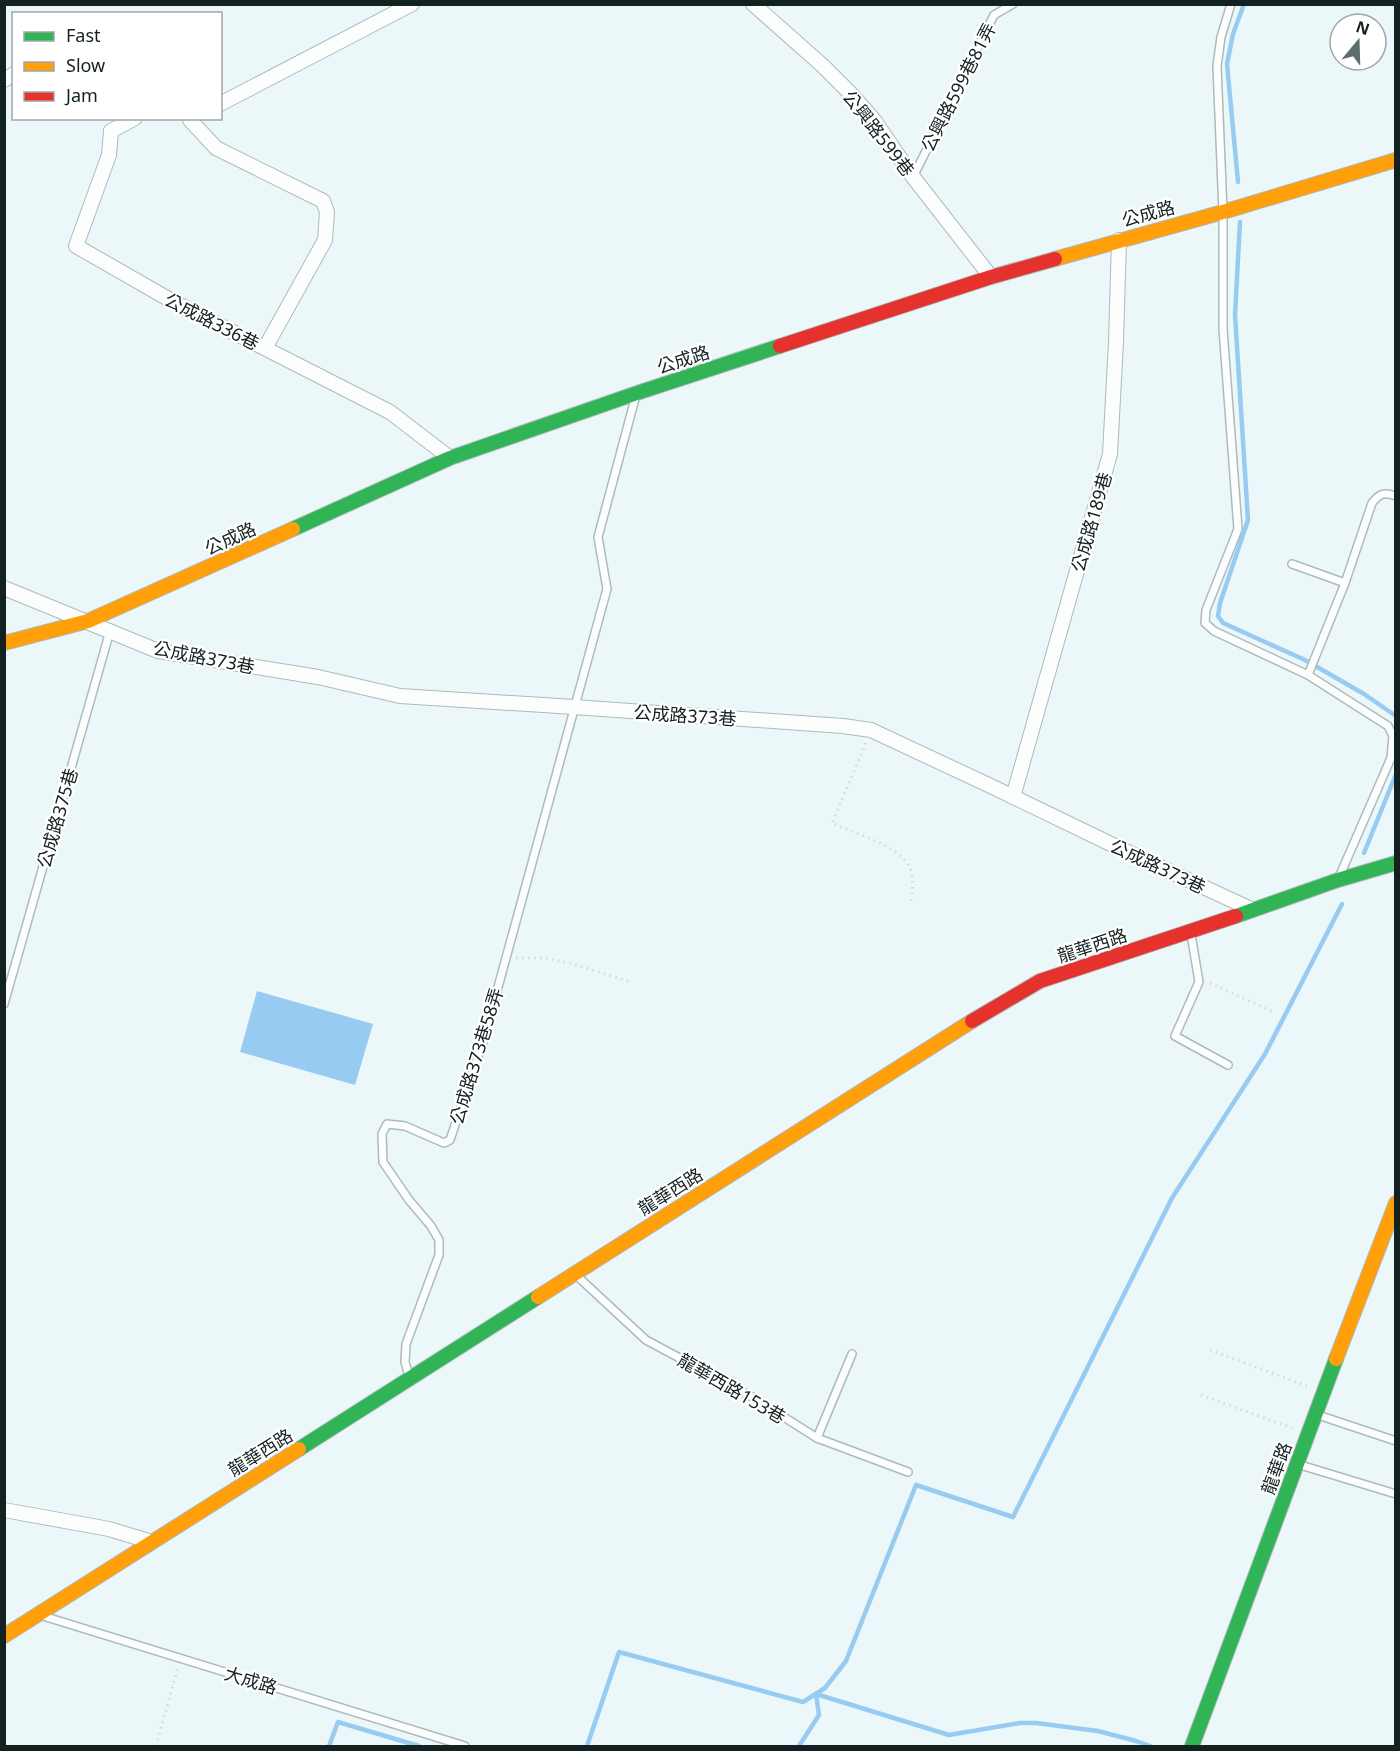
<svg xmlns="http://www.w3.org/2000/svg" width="1400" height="1751" font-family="'Noto Sans','Noto Sans TC',sans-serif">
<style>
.water{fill:#98cbf2}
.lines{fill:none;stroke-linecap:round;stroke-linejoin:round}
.stream{stroke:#98cbf2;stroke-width:4.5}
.lane-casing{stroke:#aebabc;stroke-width:10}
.street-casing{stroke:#aebabc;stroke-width:16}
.fast-casing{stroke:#aebabc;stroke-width:16}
.slow-casing{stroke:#aebabc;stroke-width:16}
.jam-casing{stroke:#aebabc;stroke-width:16}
.path{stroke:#d7dada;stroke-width:3;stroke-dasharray:1.5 4.5;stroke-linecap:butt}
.lane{stroke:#fcfefe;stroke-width:7}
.street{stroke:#fcfefe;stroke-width:14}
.fast{stroke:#30b455;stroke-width:14}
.slow{stroke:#ff9f0a;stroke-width:14}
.jam{stroke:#e5322d;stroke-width:14}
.labels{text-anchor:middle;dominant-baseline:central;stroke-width:4.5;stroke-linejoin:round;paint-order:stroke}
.street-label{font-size:18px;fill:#132121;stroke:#fff}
</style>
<rect width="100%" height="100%" fill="#ebf7f8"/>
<!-- water -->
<polygon class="water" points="257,991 373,1024 355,1085 240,1052"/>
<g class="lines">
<!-- stream -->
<g class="stream">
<polyline points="1238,182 1227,64 1233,34 1244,4"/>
<polyline points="1240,222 1235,315 1248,520 1220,603 1218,616 1223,623 1305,660 1364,694 1396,716"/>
<polyline points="1364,853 1396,774"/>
<polyline points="329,1746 338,1722 419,1746"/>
<polyline points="587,1746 619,1652 803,1702 825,1688 846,1661 916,1485 1013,1517 1172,1198 1265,1054 1342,904"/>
<polyline points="799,1746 819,1715 816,1694 949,1735 1020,1723 1036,1723 1098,1731 1136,1741 1150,1746"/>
</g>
<!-- lane casing -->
<g class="lane-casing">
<g id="lane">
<polyline points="1231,4 1221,37 1217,66 1223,212 1223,329 1238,529 1206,610 1205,623 1214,631 1308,675 1388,726 1393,736 1391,758 1340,875"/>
<polyline points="913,177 994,15 1013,4"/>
<polyline points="1292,564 1345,583"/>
<path d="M1308,675l37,-92 27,-80c8,-10 12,-11 24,-7"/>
<polyline points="1191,934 1199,982 1175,1036 1228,1065"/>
<polyline points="4,1004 110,631"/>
<polyline points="576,1275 646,1340 754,1398 817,1438 908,1472"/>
<polyline points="409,1376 405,1362 406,1344 439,1255 439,1240 431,1226 409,1200 383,1162 382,1134 387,1124 405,1126 444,1143 450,1140 483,1042 607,589 598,537 636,395"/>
<polyline points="1315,1414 1396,1441"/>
<polyline points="817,1438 852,1354"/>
<polyline points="1297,1464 1396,1494"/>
<polyline points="43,1616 465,1746"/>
</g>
</g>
<!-- street casing -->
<g class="street-casing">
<g id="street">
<polyline points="753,4 823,66 853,96 874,120 913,177 991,277"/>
<polyline points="4,80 14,74"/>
<polyline points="220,104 412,4"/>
<polyline points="190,120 216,148 323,201 327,212 325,240 265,348"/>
<polyline points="111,131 109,155 76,246 172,301 390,412 450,458"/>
<polyline points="111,131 135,118"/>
<polyline points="4,588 158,651 318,677 400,696 574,707 843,726 871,730 997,789 1117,847 1253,910"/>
<polyline points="1013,797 1110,454 1116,342 1119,240"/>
<polyline points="4,1510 109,1529 152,1542"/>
</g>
</g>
<!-- fast casing -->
<g class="fast-casing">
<g id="fast">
<polyline points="293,529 450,458 637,393 780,346"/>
<polyline points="1236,916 1338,880 1396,863"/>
<polyline points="299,1449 538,1297"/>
<polyline points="1192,1746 1336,1359"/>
</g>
</g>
<!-- slow casing -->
<g class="slow-casing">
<g id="slow">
<polyline points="1055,259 1223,212 1396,160"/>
<polyline points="4,643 88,621 293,529"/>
<polyline points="538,1297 972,1021"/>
<polyline points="1336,1359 1396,1203"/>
<polyline points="4,1636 299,1449"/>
</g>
</g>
<!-- jam casing -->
<g class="jam-casing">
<g id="jam">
<polyline points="780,346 991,277 1055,259"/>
<polyline points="972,1021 1040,981 1236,916"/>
</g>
</g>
<!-- path -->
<g class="path">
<path d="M866,743l-34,80c22,10 62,21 76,41 6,9 5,26 3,37"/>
<polyline points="516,958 546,958 573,964 631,982"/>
<polyline points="1210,983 1273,1012"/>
<polyline points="1210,1350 1307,1386"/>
<polyline points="1201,1395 1292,1428"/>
<polyline points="156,1746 178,1667"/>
</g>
<!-- lane -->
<use href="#lane" class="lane"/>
<!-- street -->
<use href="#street" class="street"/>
<!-- fast -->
<use href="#fast" class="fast"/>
<!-- slow -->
<use href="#slow" class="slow"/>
<!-- jam -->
<use href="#jam" class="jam"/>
</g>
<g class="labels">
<!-- street labels -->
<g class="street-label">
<text transform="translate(958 87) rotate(-63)">公興路599巷81弄</text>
<text transform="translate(879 133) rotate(52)">公興路599巷</text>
<text transform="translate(1148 213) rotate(-15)">公成路</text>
<text transform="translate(212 321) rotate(27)">公成路336巷</text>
<text transform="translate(683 359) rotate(-18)">公成路</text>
<text transform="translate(1091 522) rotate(-74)">公成路189巷</text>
<text transform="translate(230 538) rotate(-24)">公成路</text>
<text transform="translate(204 657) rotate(11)">公成路373巷</text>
<text transform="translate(685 715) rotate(4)">公成路373巷</text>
<text transform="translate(57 818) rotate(-74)">公成路375巷</text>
<text transform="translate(1158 866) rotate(25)">公成路373巷</text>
<text transform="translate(1092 945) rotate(-18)">龍華西路</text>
<text transform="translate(476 1056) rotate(-73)">公成路373巷58弄</text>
<text transform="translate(670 1191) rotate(-32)">龍華西路</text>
<text transform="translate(732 1388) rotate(30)">龍華西路153巷</text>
<text transform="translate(260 1452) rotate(-32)">龍華西路</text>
<text transform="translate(1276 1468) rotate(-70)">龍華路</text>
<text transform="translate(251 1680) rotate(17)">大成路</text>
</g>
</g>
<!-- border -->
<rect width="1400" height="1751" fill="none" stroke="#132121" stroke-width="12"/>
<!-- legend -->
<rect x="12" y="12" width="210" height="108" fill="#ffffff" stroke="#a1a6a6" stroke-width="1.5"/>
<rect x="24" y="32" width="30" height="9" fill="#30b455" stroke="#a1a6a6" stroke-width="1.5"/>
<text x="66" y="42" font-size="18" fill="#132121">Fast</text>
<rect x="24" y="62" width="30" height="9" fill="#ff9f0a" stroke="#a1a6a6" stroke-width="1.5"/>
<text x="66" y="72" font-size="18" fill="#132121">Slow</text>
<rect x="24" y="92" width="30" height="9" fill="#e5322d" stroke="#a1a6a6" stroke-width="1.5"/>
<text x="66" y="102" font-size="18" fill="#132121">Jam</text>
<!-- north arrow -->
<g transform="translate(1358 42) rotate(19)"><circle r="28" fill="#ffffff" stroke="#a1a6a6" stroke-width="1.5"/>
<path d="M0-4.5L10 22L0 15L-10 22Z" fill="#5f6c6c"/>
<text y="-9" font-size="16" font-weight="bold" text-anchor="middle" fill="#132121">N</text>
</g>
</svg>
